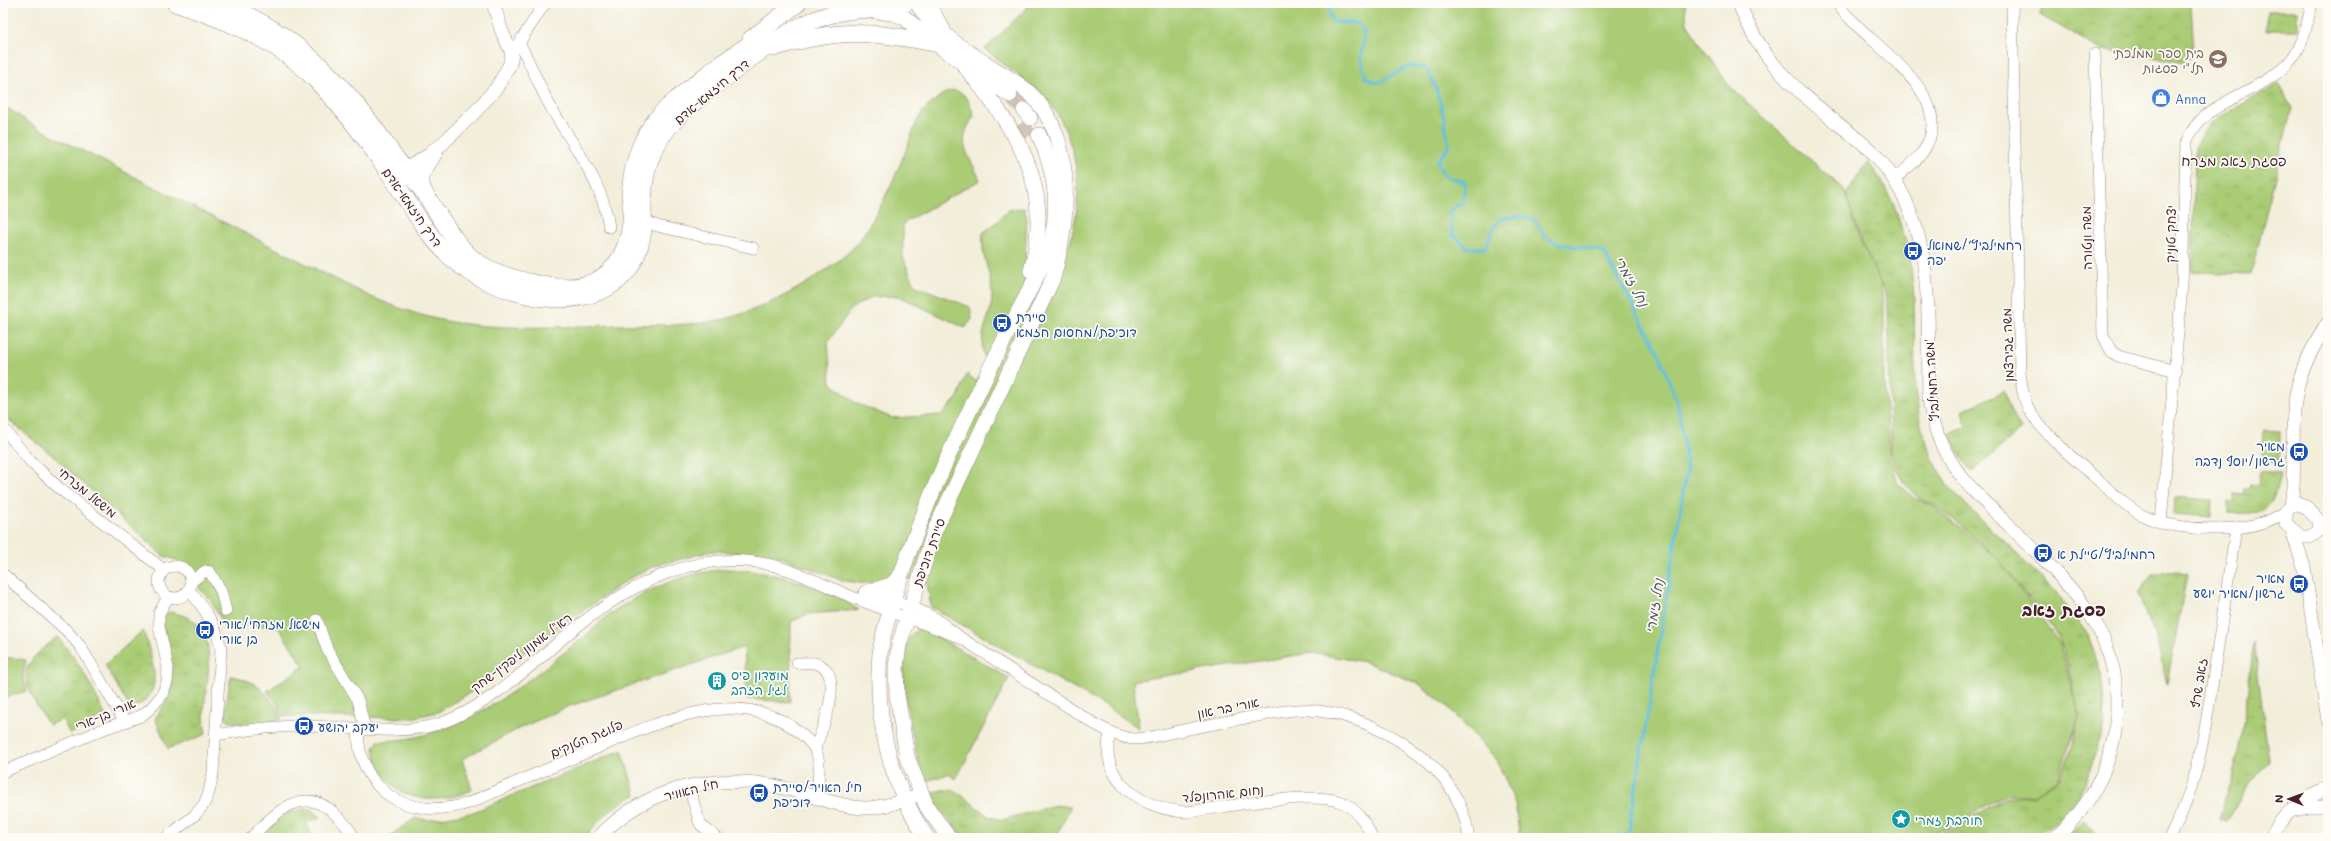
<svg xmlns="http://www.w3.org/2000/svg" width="2331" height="841" font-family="Mali,'Playpen Sans Hebrew',sans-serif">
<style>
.grass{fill:#a9cc75;stroke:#7a7650}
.park{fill:url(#park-tufts);stroke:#7a7650}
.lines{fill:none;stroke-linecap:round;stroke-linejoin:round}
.stream{stroke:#62bfe0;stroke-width:3}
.secondary-tunnel{stroke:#d0c5b7;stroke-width:15;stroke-dasharray:15 8;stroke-linecap:butt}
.minor-casing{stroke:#9e8682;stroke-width:12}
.tertiary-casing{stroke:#9e8682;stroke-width:14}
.secondary-casing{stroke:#9e8682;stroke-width:16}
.primary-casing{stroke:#9e8682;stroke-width:18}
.minor{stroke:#fff;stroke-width:11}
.tertiary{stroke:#fff;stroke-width:13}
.secondary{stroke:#fff;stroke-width:15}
.primary{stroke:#fff;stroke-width:17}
.labels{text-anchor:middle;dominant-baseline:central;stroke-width:3.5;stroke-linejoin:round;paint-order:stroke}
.education-label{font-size:13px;fill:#785e54;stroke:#fdfcf7;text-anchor:end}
.street-label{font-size:13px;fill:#4a1f2b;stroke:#fdfcf7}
.shop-label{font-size:13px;fill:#366cbe;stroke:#fdfcf7;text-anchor:start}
.transit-label{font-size:13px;fill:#164399;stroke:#fdfcf7;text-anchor:start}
.culture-label{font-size:13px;fill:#0d838f;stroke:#fdfcf7;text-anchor:start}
.neighbourhood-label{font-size:14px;fill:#4a1f2b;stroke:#fdfcf7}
.water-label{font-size:14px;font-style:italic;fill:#52576a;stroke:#fdfcf7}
.district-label{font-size:17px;font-weight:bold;fill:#4a1f2b;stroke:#fdfcf7}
</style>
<defs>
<pattern id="park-tufts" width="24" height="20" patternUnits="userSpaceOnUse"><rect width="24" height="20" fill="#a9cc75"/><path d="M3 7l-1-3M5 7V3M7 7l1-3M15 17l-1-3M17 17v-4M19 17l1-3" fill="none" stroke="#93af65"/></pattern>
</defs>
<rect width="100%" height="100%" fill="#fdfcf7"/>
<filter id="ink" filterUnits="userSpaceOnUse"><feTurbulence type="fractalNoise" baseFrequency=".025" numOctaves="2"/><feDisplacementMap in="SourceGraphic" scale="8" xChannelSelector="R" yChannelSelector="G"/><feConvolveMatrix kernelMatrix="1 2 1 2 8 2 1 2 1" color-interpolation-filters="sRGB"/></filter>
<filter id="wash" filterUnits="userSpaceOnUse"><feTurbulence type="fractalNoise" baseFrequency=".012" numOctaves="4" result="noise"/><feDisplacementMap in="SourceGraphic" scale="16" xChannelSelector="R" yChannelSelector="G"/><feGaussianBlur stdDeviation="0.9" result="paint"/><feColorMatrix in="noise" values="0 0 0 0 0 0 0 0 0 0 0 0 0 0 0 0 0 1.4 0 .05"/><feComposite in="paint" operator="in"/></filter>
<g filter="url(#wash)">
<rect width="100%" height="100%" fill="#f2eeda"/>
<!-- grass -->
<g class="grass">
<path d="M1029,3h656l2,21 42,62 115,104 15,48 20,36 5,34v74l6,75 7,25 18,17 17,6 67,55 61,84 19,73 -21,62 -23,16h-29l-29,15 -10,9 -18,9 -35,10h-394l-5,-35 -18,-43 -48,-52 -30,-24 -53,-22 -55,-9 -178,28 6,47 -31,-20 -177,-101 -4,-24 -34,-8 -20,8h-14l-18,-3 -66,-25 -63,-4 -58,15 -25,13 -82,56 -71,54 -38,23 -27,6 -129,-2 -6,-14 -9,-11 37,-25 -27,-40 -48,-1 -6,-2 -12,-22 -14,-15 -6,-17 -14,-9 -14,-4 -111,-101 -43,-35 -6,-7v-308l31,21 337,171c23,9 46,18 70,23 59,12 121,6 181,5 33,-1 70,2 103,-6 44,-12 81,-33 117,-61 28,-21 51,-77 65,-110 4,-11 8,-24 14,-34 3,-5 9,-9 13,-13 22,-19 33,-10 40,15 -19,28 -6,36 6,64l-77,43v34l11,28 56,22 2,12 -7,9 -66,-32 -27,1 -20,11 -24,34 3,41 25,20 36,15 50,-3 16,-18 9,-23 10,8 11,-24 -4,-2c-7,-23 9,-40 8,-63 -1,-22 -12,-37 -9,-60l15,-12 10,-11 16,-2 3,11 -2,39 35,9c26,-52 24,-121 -13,-168 -4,-6 -12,-11 -19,-16 -14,-11 -29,-22 -43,-34l43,-42z"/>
<rect x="2267" y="11" width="30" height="19"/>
<path d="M725,569c46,1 96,16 134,41l-51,4 -17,8 -1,80 -43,-3 -3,-52 -177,60 -49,22 -56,30 10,31c-43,19 -89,10 -98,-42l4,-7c85,0 149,-60 212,-109 7,-6 13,-13 20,-18 34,-24 74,-41 115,-45z"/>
<path d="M922,628l87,50 -53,101 -8,-5 -24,8c-7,-26 -41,-146 -2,-154z"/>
<polygon points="3,657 26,660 23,675 27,691 3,698"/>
<path d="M622,750l14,45c-22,9 -37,24 -51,43h-198l28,-20 13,2 43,-7z"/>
</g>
<!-- park -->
<g class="park">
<polygon points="2043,3 2191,3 2194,53 2184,63 2138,53 2102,50 2040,15"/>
<polygon points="2278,84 2292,108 2251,274 2192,272 2195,146 2202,134 2213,121"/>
<polygon points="1868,162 1881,180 1894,205 1910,255 1914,298 1915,389 1920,422 1932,458 1948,485 1970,509 2056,592 2088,635 2101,674 2104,704 2103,730 2086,781 2073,804 2058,821 2033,838 1926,838 1959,827 1975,815 2005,798 2034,795 2059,780 2072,748 2079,715 2064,651 2057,634 2001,563 1984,546 1952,518 1934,505 1918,498 1904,483 1895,468 1891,450 1888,308 1884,290 1863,245 1846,194"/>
<polygon points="2004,391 2011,411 2021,429 1972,472 1961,457 1950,434 1966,427 1962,411"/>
<polygon points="2264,430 2280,431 2279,462 2262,462"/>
<path d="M2261,471l19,2c-8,40 -13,41 -52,40v-12l6,1v-7l10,1v-7h5l1,-4h9z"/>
<polygon points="2174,497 2212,500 2211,517 2173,514"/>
<polygon points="2179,571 2187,574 2167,684 2156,638 2138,594 2152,573"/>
<path d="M170,612c9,2 18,4 26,11 23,20 8,66 8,92 0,7 1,13 2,19l-38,15 -13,-31c23,-28 17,-44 10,-77 -2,-10 -5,-17 0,-27z"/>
<path d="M143,630c8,26 26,68 -13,78l-25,-43z"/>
<path d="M57,637c22,24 35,49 48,78l-35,19 -8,-15 -13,6c-9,-14 -29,-42 -21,-59 6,-12 20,-21 29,-29z"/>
<path d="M2254,642l15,120 -24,28 -18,32 -8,-3c22,-57 27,-117 35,-177z"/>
<path d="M231,676c27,4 40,20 51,44 -16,1 -45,10 -57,-3v-6z"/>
<polygon points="941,790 955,790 988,816 1002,820 1055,805 1070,807 1056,838 964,838 928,795"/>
<polygon points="301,809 310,809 321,817 306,823 312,838 260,838 283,816"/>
<polygon points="2084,821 2100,838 2066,838"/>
</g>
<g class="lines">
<!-- stream -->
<path class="stream" d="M1327,3l5,19 25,1 7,8 -3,27 5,20 12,5 31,-17 17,2c15,24 18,51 23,78l-12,16 8,14 20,6 -2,20 -13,9 2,23 15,13 18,2 9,-22 7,-9 19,-2 15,4 10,17 15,7 43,7 55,100 20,54 9,62 -58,364 -5,7"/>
</g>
</g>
<g filter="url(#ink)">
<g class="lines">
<!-- secondary-tunnel -->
<g class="secondary-tunnel">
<polyline points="1010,95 1024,110"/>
<polyline points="1022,123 1031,140"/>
</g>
<!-- minor casing -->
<g class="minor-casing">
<g id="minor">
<path d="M1837,3c28,42 127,91 85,150 -7,10 -19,18 -29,27"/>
<path d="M2012,3l8,370c2,15 4,31 13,43 18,25 43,44 65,64 15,13 30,29 48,37 34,16 110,18 140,-6"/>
<path d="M520,44c10,19 18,39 28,58 22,41 55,78 61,125"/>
<polyline points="515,49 545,3"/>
<polyline points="2095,54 2103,335 2111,351 2118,356 2176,371"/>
<polyline points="643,215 646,221 657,226 753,248"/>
<polyline points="3,428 31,462 59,488 164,570"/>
<path d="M2161,522l21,-235 4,-144c15,-44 77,-49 105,-83 13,-15 16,-38 21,-57"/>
<polyline points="2318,531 2328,527"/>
<circle cx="175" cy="582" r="16"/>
<polyline points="3,574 67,631 81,647 125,722"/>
<polyline points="191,582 205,571 210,572 221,591 226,611"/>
<path d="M865,593l45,13 25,12 26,20 132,85c13,7 26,15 42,16 12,0 26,-4 39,-7 29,-6 59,-12 89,-17 15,-3 30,-6 45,-5 37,2 71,17 101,37 32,21 55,52 60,91"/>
<polyline points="317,620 327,649 358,700 365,729"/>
<path d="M797,663c6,0 15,-1 21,1 28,11 4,66 -3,84"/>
<path d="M358,728c-1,66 53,93 111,75 38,-17 76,-33 114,-49 61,-25 146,-71 209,-27 32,22 29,34 24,70"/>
<path d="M1110,733c-12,49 33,76 76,79 36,-4 124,-22 155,-10 15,6 26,22 31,36"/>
<path d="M215,735c33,-5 64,-10 97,-9 41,1 86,10 126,-2 50,-16 96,-62 136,-95 59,-47 128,-84 205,-62 27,8 51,21 76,31 35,15 71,25 106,40"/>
<polyline points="3,772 106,728 141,716 151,708 162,695 167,682 168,668 159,626 159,613 168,597"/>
<polyline points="689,787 700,824 717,838"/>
<path d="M166,838l30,-24 8,-10 5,-12 4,-19 8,-125c-5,-23 -17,-40 -32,-58"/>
<path d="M251,838c22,-24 53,-55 84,-24 8,8 15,14 19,24"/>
<path d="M2169,838c30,-51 37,-114 46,-172 7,-46 14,-92 21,-138"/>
</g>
</g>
<!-- tertiary casing -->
<g class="tertiary-casing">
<g id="tertiary">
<path d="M1739,3c21,57 53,83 98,120 14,11 30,22 41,35 59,67 49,157 51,240 5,37 18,64 43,91 37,38 86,79 116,122 50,74 33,170 -33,227"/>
<polyline points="397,167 406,169 435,151 477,110 497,87 510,64 512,53 502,32 493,3"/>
<polygon points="2298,504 2306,507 2319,521 2318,531 2310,537 2301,537 2286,524 2286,511 2293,505"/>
<path d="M2291,506c6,-34 -1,-69 4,-104 3,-29 17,-55 33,-79"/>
<polyline points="2292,530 2304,567 2328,720"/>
<polyline points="2295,810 2308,807 2324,807"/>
<path d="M598,838c49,-53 122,-67 190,-49 21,6 59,20 80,19 18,-1 36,-8 52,-14"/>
<path d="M2271,838c10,-24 30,-38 53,-48"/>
</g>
</g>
<!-- secondary casing -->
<g class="secondary-casing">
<g id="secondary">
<path d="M917,3c21,36 67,58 101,81 60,41 52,132 35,194l-119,254 -35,113 -3,22 1,28 10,62 20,50 22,31"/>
<polyline points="891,12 905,18 935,43 1010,95"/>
<path d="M961,61c54,69 94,119 70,210"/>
<polyline points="1024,110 1030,118"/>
<polyline points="866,593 891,585 901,575"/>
<path d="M927,838c-34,-49 -50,-109 -48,-168 0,-27 9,-51 16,-76 28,-91 71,-177 113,-262 15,-31 34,-61 44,-94 8,-35 2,-70 -13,-103"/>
</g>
</g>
<!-- primary casing -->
<g class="primary-casing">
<g id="primary">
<path d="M175,3c51,17 104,38 141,77 24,25 46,53 65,81 43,61 58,111 138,132 56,15 116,3 124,-64 1,-6 0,-13 0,-19 0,-19 1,-36 8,-53 13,-34 42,-54 69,-75 47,-36 94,-77 157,-72"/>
<path d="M219,3c79,29 130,85 175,153 9,12 20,23 29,35 13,19 24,39 39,57 17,22 50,31 76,36 52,11 86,-7 93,-61 2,-12 -2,-25 0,-37 2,-22 9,-43 21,-61 8,-13 21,-22 32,-32 25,-21 51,-40 79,-57"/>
<polyline points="869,3 877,10 891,12 905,3"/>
<polyline points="926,3 942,30"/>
<polyline points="751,39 798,3"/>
<path d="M773,48c63,-20 99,-17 162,-5"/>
<polyline points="423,191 419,177 435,151"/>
</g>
</g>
<!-- minor -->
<use href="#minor" class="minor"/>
<!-- tertiary -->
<use href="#tertiary" class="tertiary"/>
<!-- secondary -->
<use href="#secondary" class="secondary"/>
<!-- primary -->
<use href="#primary" class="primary"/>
</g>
</g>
<!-- icons -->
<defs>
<g id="school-disc" transform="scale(1)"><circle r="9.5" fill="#8d6e63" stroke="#fdfcf7"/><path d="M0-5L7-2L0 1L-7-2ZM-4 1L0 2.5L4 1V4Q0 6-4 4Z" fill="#fff"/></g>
<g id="shop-disc" transform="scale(1)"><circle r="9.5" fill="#3f7fe0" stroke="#fdfcf7"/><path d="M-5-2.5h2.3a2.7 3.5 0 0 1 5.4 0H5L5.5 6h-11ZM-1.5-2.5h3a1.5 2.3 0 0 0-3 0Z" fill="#fff"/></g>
<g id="bus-disc" transform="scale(1)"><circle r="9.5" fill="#1a4fb4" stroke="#fdfcf7"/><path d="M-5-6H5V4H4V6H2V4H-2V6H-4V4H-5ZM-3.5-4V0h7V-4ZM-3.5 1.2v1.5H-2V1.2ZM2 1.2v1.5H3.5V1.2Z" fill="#fff"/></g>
<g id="building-disc" transform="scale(1)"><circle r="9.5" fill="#0f9aa8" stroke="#fdfcf7"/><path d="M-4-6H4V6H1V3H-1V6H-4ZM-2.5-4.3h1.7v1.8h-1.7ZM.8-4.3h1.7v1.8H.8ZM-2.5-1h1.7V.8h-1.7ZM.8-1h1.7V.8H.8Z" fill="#fff"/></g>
<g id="sight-disc" transform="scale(1)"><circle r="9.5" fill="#0f9aa8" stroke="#fdfcf7"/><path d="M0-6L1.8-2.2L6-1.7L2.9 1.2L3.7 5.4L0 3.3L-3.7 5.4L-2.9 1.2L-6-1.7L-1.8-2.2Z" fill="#fff"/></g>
</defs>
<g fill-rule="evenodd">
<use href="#school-disc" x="2218" y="59"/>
<use href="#shop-disc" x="2161" y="98"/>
<use href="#bus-disc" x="1913" y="251"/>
<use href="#bus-disc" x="1002" y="323"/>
<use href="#bus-disc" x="2299" y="452"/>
<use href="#bus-disc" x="2043" y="553"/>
<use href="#bus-disc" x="2299" y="584"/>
<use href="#bus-disc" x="205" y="630"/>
<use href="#building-disc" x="717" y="681"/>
<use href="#bus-disc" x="304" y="726"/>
<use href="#bus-disc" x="759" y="793"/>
<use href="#sight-disc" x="1901" y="819"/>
</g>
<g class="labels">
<!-- education labels -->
<g class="education-label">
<text x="2204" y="52">בית ספר ממלכתי<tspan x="2204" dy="15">תל"י פסגות</tspan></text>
</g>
<!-- street labels -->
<g class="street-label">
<text transform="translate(711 91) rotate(-40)">דרך חיזמא-אדם</text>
<text transform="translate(413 207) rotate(55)">דרך חיזמא-אדם</text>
<text transform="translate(2170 234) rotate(-89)">יצחק טוניק</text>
<text transform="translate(2086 238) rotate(-91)">משה ונטורה</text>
<text transform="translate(2007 345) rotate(-92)">משה גבירצמן</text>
<text transform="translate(1931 380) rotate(-94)">משה רחמילביץ'</text>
<text transform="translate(88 492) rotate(39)">מישאל מזרחי</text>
<text transform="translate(928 552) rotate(-70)">סיירת דוכיפת</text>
<text transform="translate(521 652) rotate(-37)">רא"ל אמנון ליפקין-שחק</text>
<text transform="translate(2198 683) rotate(-81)">זאב שרף</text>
<text transform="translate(1228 707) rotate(-11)">אורי בר און</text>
<text transform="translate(105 714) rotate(-23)">אורי בן-ארי</text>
<text transform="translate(586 738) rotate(-23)">פלוגת הטנקים</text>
<text transform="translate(691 789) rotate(-14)">חיל האוויר</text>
<text transform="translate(1223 793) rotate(-6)">נחום אהרונפלד</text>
</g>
<!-- shop labels -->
<g class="shop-label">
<text x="2175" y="98">Anna</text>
</g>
<!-- transit labels -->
<g class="transit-label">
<text x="1927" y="244">רחמילביץ׳/שמואל<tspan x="1927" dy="15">יפה</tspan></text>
<text x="1016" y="316">סיירת<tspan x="1016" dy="15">דוכיפת/מחסום חזמא</tspan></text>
<text x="2285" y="445" text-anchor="end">מאיר<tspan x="2285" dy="15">גרשון/יוסף נדבה</tspan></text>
<text x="2057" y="553">רחמילביץ/טיילת א</text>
<text x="2285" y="577" text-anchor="end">מאיר<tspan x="2285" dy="15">גרשון/מאיר יושע</tspan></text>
<text x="219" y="623">מישאל מזרחי/אורי<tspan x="219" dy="15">בן אורי</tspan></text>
<text x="318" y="726">יעקב יהושע</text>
<text x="773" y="786">חיל האויר/סיירת<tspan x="773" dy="15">דוכיפת</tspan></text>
</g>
<!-- culture labels -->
<g class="culture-label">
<text x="731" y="674">מועדון פיס<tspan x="731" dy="15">לגיל הזהב</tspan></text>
<text x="1915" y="819">חורבת זמרי</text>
</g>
<!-- neighbourhood labels -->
<g class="neighbourhood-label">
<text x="2234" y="160">פסגת זאב מזרח</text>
</g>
<!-- water labels -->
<g class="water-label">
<text transform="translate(1632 281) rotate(61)">נחל זימרי</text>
<text transform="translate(1654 606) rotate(-81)">נחל זימרי</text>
</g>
<!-- district labels -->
<g class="district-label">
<text x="2064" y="609">פסגת זאב</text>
</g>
</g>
<!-- margin -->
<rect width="2331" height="841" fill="none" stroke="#fdfcf7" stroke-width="16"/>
<!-- north arrow -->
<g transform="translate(2289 799) rotate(271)" stroke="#fdfcf7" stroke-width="3" paint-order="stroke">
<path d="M0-3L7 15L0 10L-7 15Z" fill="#4a1f2b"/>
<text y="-6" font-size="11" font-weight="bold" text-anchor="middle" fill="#4a1f2b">N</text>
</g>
</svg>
